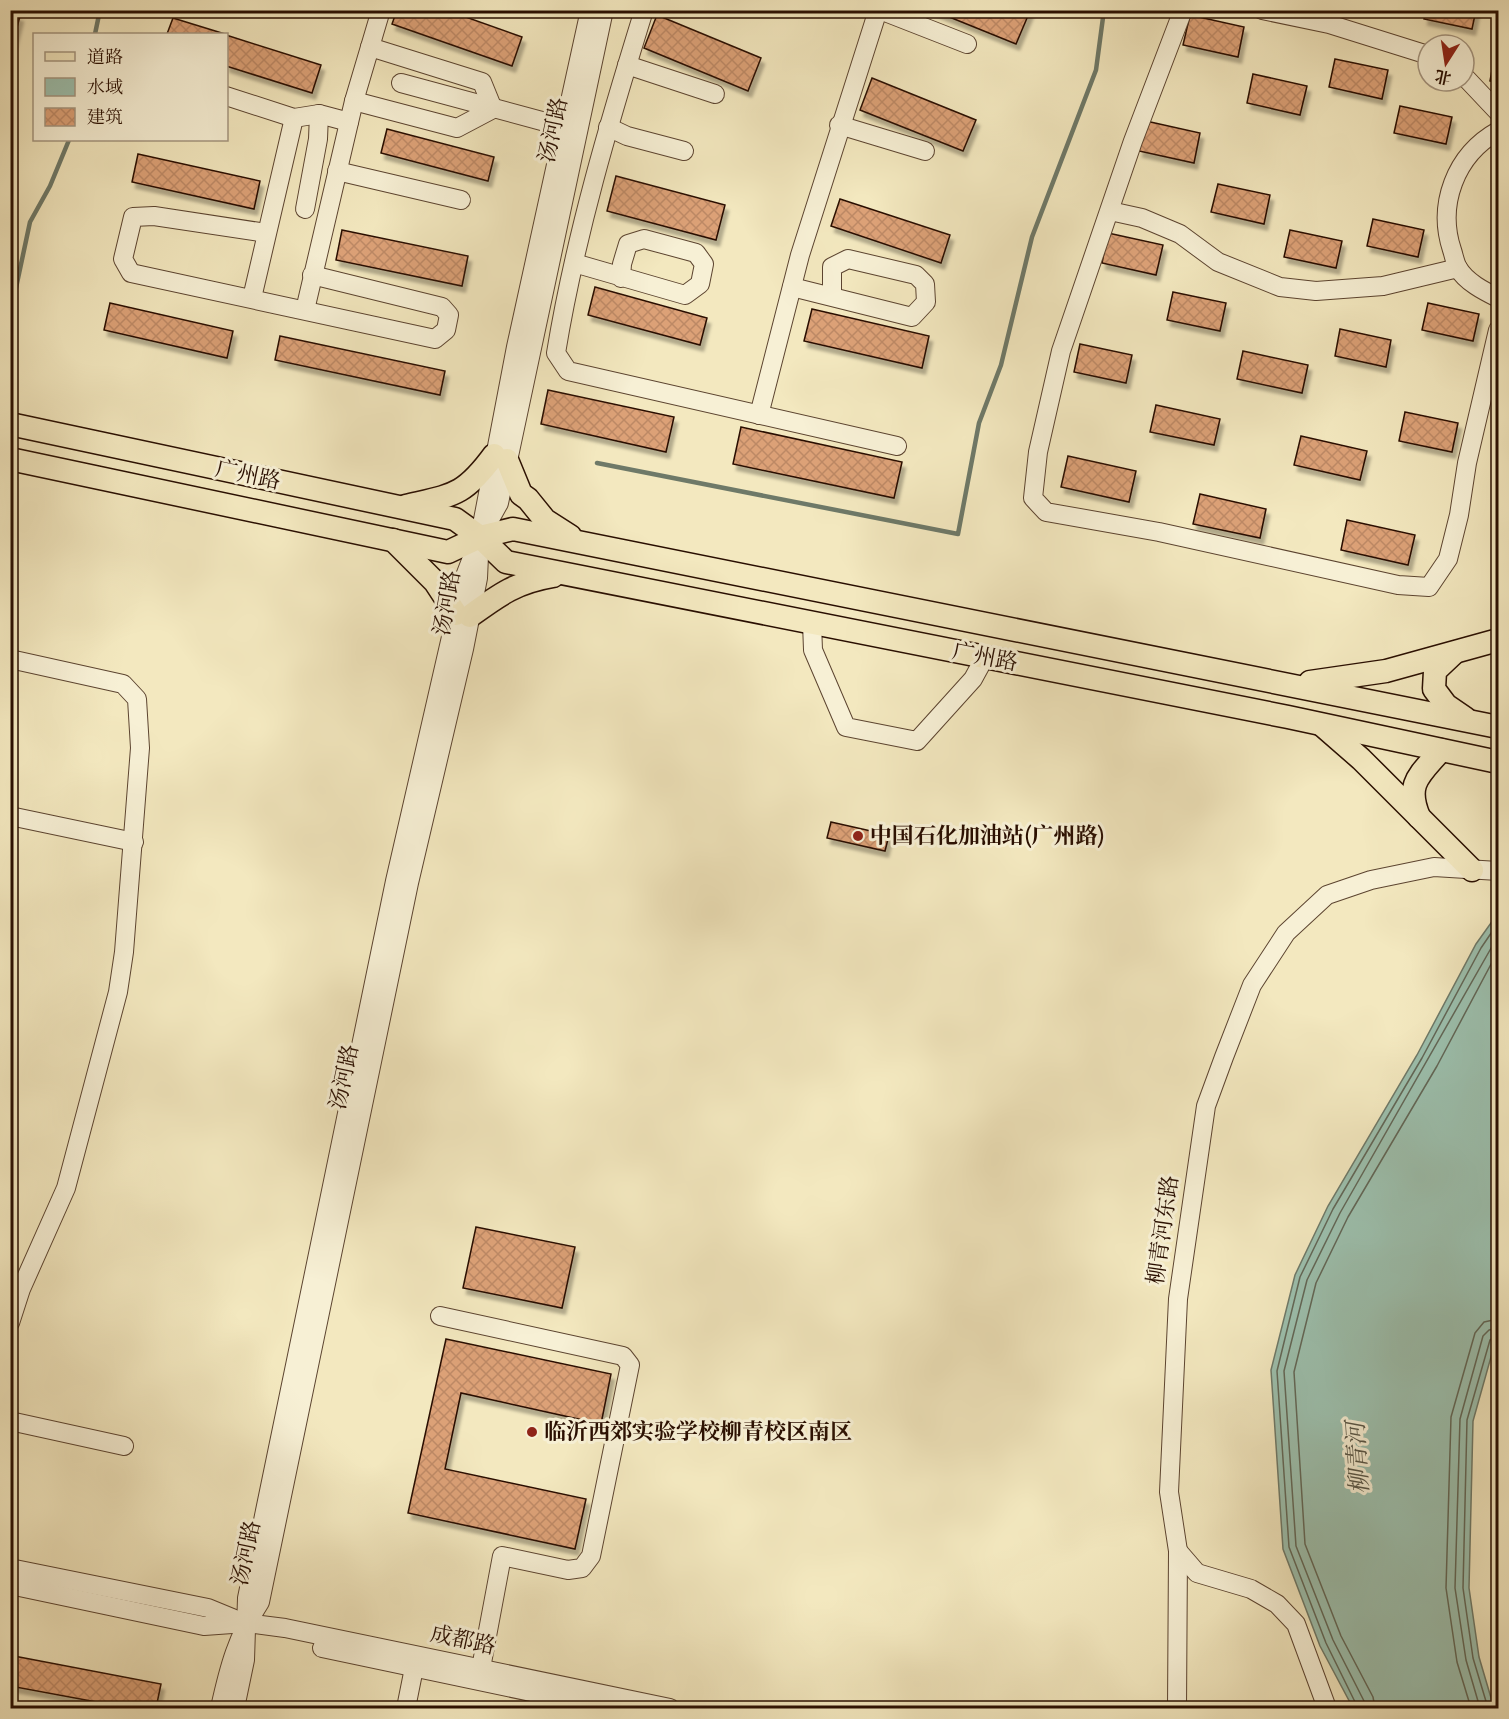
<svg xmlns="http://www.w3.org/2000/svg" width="1509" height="1719" font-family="Cardo,'Noto Serif SC',serif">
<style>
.water{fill:#9cc0ae;stroke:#6e7968;stroke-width:1.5}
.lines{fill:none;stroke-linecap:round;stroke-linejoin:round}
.shore{stroke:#626757;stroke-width:1.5}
.stream{stroke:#6e7968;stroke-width:4.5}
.building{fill:url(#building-cross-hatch);stroke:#290e00;stroke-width:1.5;filter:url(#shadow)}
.minor-casing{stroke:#5c4430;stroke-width:20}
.major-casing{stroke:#290e00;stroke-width:25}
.minor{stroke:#f7f0d5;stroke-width:18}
.major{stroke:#f3e8bf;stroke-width:22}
.poi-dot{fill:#8f2418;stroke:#f7f0d5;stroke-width:2}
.labels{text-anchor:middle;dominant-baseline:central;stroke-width:6;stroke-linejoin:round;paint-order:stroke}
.street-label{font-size:22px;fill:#290e00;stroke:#f7f0d5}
.poi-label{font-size:22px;font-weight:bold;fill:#290e00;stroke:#f7f0d5;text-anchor:start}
.water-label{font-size:24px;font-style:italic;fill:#575546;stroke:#f7f0d5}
</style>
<defs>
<pattern id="building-cross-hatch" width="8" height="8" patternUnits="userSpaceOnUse" patternTransform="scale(1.5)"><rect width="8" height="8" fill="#dca177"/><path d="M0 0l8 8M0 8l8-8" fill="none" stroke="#bd8965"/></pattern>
<filter id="shadow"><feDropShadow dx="3.5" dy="6" stdDeviation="1.5" flood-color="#0004"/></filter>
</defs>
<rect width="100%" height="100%" fill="#f3e8bf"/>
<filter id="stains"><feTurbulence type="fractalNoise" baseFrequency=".00333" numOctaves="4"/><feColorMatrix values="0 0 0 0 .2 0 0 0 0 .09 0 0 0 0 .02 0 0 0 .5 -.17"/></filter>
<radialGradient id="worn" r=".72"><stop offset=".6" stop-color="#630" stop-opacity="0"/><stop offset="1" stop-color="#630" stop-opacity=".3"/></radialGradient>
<!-- water -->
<polygon class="water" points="1498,913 1498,1332 1473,1421 1469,1588 1479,1657 1494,1708 1353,1708 1320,1646 1283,1549 1271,1370 1295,1275 1328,1206 1417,1055 1476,944"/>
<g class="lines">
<!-- shore -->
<g class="shore">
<polyline points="1358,1708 1326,1643 1289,1547 1277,1371 1300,1277 1333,1209 1422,1058 1481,948 1498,923"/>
<polyline points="1366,1708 1364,1701 1333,1640 1296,1546 1284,1371 1307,1280 1340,1213 1498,936"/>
<polyline points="1375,1708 1373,1697 1341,1636 1305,1544 1294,1372 1316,1283 1348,1217 1437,1066 1498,951"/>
<polyline points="1471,1708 1457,1662 1446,1588 1451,1417 1475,1333 1484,1322 1498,1319"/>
<polyline points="1480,1708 1466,1660 1455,1588 1460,1419 1483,1336 1489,1330 1498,1328"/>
<polyline points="1488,1708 1473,1658 1463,1588 1467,1420 1490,1340 1498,1335"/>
</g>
<!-- stream -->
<g class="stream">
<polyline points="95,34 100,10"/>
<polyline points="10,316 30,222 50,186 69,140"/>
<polyline points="597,463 958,534 979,423 1001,365 1032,237 1096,70 1104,10"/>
</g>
</g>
<!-- building -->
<g class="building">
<polygon points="397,10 446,10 522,37 512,66 392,24"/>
<polygon points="932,10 1029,10 1030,11 1016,44"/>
<polygon points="1426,10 1476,10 1472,29 1424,19"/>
<polygon points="10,13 20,16 13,43 10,42"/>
<polygon points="657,15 761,58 748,91 644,48"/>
<polygon points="1190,15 1244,27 1238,57 1183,45"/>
<polygon points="173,18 225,34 167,34"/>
<polygon points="226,35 321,65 312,93 226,66"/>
<polygon points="1495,54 1498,55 1498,83 1490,81"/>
<polygon points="1335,59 1388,70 1382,99 1329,87"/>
<polygon points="1253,74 1307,86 1300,115 1247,103"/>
<polygon points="872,78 976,120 963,151 860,110"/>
<polygon points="1400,106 1452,117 1446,144 1394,133"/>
<polygon points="1146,121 1200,133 1194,163 1139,151"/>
<polygon points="387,129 494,157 488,181 381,153"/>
<polygon points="138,154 260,181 254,209 132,182"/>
<polygon points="616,176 725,205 716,240 607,211"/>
<polygon points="1218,184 1270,195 1264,224 1211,212"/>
<polygon points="840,199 950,235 941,263 831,226"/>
<polygon points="1373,219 1424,230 1418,257 1367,246"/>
<polygon points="342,230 468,256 462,286 336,260"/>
<polygon points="1290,230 1342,241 1336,268 1284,257"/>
<polygon points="1108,233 1163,245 1156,275 1102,263"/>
<polygon points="595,287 707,318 700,345 588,315"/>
<polygon points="1173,292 1226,303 1220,331 1167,320"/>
<polygon points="110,303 233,331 227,358 104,330"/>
<polygon points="1428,303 1479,314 1473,341 1422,330"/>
<polygon points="812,309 929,336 922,368 804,341"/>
<polygon points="1340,329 1391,340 1386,367 1335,356"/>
<polygon points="280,336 445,371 440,395 275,360"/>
<polygon points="1080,344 1132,355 1126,383 1074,372"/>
<polygon points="1243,351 1308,365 1302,393 1237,379"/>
<polygon points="548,390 674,417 666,452 541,424"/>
<polygon points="1156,405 1220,419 1214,445 1150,432"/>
<polygon points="1405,412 1458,423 1452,452 1399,441"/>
<polygon points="741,427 902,462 894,498 733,464"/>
<polygon points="1301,436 1367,451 1360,480 1294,465"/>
<polygon points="1068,456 1136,471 1129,502 1061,487"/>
<polygon points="1200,494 1266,509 1260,538 1193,524"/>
<polygon points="1347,520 1415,535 1408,565 1341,550"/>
<polygon points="831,822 889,835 885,851 827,838"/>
<polygon points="476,1227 575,1247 562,1308 463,1288"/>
<polygon points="446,1339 611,1374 601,1424 461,1393 445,1469 586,1499 575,1549 408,1513"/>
<polygon points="14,1656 161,1684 156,1708 129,1708 10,1686"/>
</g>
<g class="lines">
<!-- minor casing -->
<g class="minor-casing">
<g id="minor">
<path d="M644,10c-35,113 -69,227 -88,343l12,18 329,75"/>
<polyline points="880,10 967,44"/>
<polyline points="1183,10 1133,141 1061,351 1038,452 1033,498 1046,512 1159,532 1398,585 1429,587 1448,559 1459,515 1467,463 1498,330"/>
<polyline points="1262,10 1329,24 1428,55"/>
<polyline points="627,65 715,94"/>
<polyline points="1464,76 1498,112"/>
<polyline points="401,83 564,127"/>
<polyline points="226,96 294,118 319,114 349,122"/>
<polyline points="354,101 457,128 493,109 482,82 370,47"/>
<polyline points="839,125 925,151"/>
<polyline points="608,127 627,136 684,151"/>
<path d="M1498,131c-43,24 -61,74 -46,119 2,6 3,13 6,18 8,14 26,23 40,30"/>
<polyline points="337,171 461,200"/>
<polyline points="305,209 318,139 319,114"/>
<polyline points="1110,211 1142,218 1180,234 1218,262 1280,287 1316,291 1383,286 1458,268"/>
<polyline points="266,233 154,216 133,217 123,259 131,273 435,339 446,330 449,315 442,307 312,275"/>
<polyline points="574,263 685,295 700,284 704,264 696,253 644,239 628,244 622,264 621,278"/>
<polyline points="792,287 912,317 926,302 925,284 916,275 848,259 832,267 832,297"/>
<polyline points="252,298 294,118"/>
<polyline points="305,310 354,101 381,10"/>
<polyline points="759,415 800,255 878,10"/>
<polyline points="482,525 516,347 590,10"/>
<polyline points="812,623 813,650 846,727 917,741 973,679 985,657"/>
<polyline points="10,659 123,684 137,699 140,748 124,952 118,992 66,1188 21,1289 10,1323"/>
<polyline points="10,816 134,842"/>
<polyline points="440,1316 623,1356 630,1365 591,1556 582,1568 568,1570 502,1556 481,1668"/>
<polyline points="10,1421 124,1446"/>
<polyline points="1178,1551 1197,1573 1251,1589 1277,1604 1296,1624 1327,1708"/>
<polyline points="10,1568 208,1608 242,1622"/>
<polyline points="10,1585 204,1626 246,1623 285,1628 670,1708"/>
<polyline points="322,1648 607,1708"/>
<path d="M220,1708c9,-41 17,-71 40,-106l149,-719 55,-234 14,-71 1,-22"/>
<polyline points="235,1708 245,1660 247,1598 395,881 465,576 480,537 499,503 604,10"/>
<polyline points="406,1708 414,1668"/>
<polyline points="1177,1708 1178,1551 1169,1492 1178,1299 1206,1106 1224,1057 1252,985 1286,933 1327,895 1371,880 1434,867 1498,871"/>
</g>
</g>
<!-- major casing -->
<g class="major-casing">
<g id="major">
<polyline points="10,424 455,519 480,537 506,562 1288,717 1498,762"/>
<polyline points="10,459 448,552 480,537 513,529 1498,727"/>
<polyline points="507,460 521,494 528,499 545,520 570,536"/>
<path d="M406,506c47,-11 58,-10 88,-51"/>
<polyline points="393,540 435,582 456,614"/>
<path d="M470,616c30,-22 47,-34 83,-40"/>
<polyline points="1453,654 1435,671 1434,689 1446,705 1465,718"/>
<polyline points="1310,682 1386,671 1498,640"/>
<polyline points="1322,725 1361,759 1472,870"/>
<path d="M1419,817c-14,-34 1,-42 22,-67"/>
</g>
</g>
<!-- minor -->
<use href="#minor" class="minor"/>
<!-- major -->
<use href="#major" class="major"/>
</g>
<!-- markers -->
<g class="poi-dot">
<circle cx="858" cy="836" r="6"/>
<circle cx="532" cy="1432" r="6"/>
</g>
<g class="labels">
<!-- street labels -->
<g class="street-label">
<text transform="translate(553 130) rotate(-78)">汤河路</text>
<text transform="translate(248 475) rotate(12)">广州路</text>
<text transform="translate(447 603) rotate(-80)">汤河路</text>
<text transform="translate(985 657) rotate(11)">广州路</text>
<text transform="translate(344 1077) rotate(-78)">汤河路</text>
<text transform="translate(1163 1230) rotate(-82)">柳青河东路</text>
<text transform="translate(246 1553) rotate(-78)">汤河路</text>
<text transform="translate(463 1640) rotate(12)">成都路</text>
</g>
<!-- poi labels -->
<g class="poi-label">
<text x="870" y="836">中国石化加油站(广州路)</text>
<text x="544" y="1432">临沂西郊实验学校柳青校区南区</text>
</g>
<!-- water labels -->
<g class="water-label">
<text transform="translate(1358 1458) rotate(-94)">柳青河</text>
</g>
</g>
<!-- margin -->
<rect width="1509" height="1719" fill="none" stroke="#f3e8bf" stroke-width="36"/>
<rect x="12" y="12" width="1485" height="1695" fill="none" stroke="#290e00" stroke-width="3"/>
<rect x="18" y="18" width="1473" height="1683" fill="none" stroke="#290e00" stroke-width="1.5"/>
<!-- legend -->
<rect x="33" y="33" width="195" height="108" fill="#f7f0d5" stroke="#a59680" stroke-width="1.5"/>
<rect x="45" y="52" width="30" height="9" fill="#f3e8bf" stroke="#a59680" stroke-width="1.5"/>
<text x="87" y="63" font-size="18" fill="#290e00">道路</text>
<rect x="45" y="78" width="30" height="18" fill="#9cc0ae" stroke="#a59680" stroke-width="1.5"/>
<text x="87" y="93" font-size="18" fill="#290e00">水域</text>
<rect x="45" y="108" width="30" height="18" fill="url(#building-cross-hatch)" stroke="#a59680" stroke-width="1.5"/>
<text x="87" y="123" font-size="18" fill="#290e00">建筑</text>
<!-- north arrow -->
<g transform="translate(1446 63) rotate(192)"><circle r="28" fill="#f7f0d5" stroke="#a59680" stroke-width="1.5"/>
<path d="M0-4.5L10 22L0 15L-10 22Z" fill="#8f2418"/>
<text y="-9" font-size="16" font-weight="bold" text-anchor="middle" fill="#290e00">北</text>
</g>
<rect width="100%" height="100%" filter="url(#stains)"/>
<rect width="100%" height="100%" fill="url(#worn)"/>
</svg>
